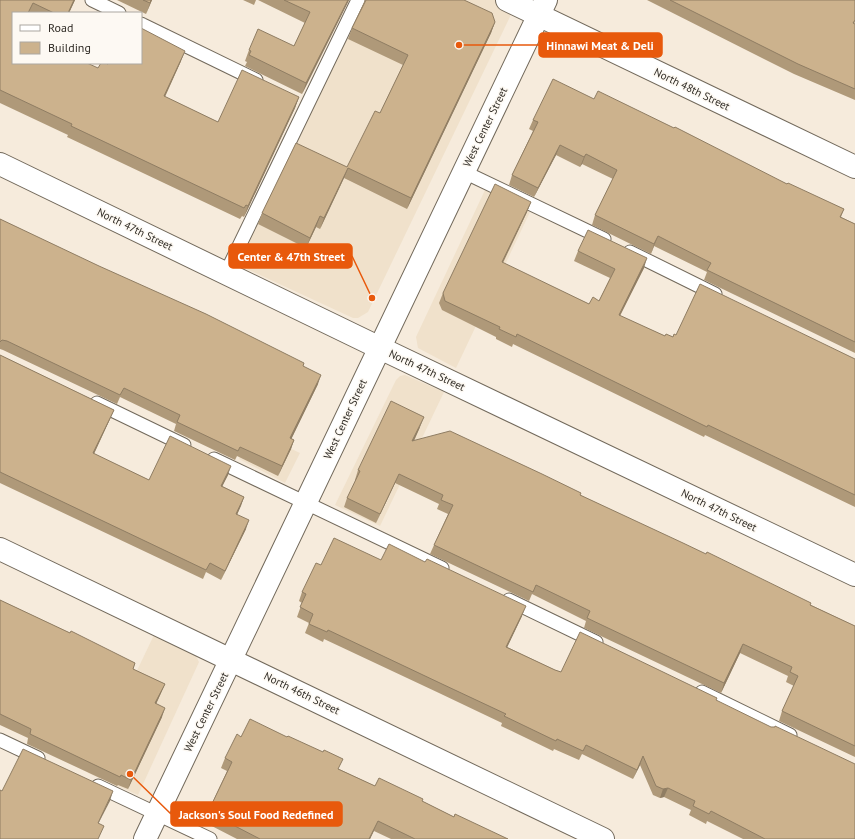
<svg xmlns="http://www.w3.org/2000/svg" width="855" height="839" font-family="'PT Sans',sans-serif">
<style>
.built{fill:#f0e1cb}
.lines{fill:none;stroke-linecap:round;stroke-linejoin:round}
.lane-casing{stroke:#72695b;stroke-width:15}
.street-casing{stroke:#72695b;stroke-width:24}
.secondary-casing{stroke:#72695b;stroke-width:24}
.lane{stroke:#fff;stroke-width:13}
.street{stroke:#fff;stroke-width:22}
.secondary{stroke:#fff;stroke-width:22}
.wall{fill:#af9979}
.shaded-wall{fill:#8f7d63}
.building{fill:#ccb28d;stroke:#8f7d63}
.labels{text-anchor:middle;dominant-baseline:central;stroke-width:3;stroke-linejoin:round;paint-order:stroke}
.street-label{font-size:11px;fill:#302c26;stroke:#fdf9f3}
.leader{fill:none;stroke:#e8590c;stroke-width:1.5}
.callout-dot{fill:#e8590c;stroke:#fdf9f3;stroke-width:1.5}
.callout{fill:#e8590c;stroke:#e8590c;stroke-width:1.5}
.callout-label{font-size:12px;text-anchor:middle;font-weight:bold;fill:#fff}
</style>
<rect width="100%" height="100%" fill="#f6ebdc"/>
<!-- built -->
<g class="built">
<polygon points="364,0 518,0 368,312 358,318 353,318 236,264"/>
<polygon points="485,190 530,212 456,368 418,348 416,337"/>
<polygon points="405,375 444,392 380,526 335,505 396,380 400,376"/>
<polygon points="252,430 300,453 285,483 239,459"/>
<polygon points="154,635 196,656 199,662 138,795 88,773"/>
</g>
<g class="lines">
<!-- lane casing -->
<g class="lane-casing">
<g id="lane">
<polyline points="92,0 119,13"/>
<polyline points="141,24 256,80"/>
<polyline points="464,172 604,239"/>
<polyline points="630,252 715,294"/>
<polyline points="226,273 358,0"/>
<polyline points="97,403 184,445"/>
<polyline points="214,459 442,568"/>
<polyline points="509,600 596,642"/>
<polyline points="702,692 790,735"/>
<polyline points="0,740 38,758"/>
<polyline points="98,786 210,839"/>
</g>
</g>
<!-- street casing -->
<g class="street-casing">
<g id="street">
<polyline points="507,0 855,167"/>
<polyline points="0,164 380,348 855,575"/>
<polyline points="0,549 603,839"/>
</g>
</g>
<!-- secondary casing -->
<g class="secondary-casing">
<polyline id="secondary" points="145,839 546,0"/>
</g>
<!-- lane -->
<use href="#lane" class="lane"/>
<!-- street -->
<use href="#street" class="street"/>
<!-- secondary -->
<use href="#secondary" class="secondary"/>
</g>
<!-- wall -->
<g class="wall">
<polygon points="0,0 75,0 69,13 13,13 13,63 98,68 108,64 181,61 165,97 218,122 299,97 295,108 244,217 242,216 240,219 67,137 68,135 0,103"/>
<polygon points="117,0 152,0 146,14"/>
<polygon points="243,0 256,0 254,5"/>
<polygon points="258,0 349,0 302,94 245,66 247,62 245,61 249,50 294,46 305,23"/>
<polygon points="365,0 464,0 495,22 491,33 407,209 344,178 320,229 316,227 306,248 258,224 262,213 347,167 380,113 403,65 348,39 352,28"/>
<polygon points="647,0 855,0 855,22 854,24 855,24 855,100 794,74"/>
<polygon points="594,99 844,209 841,217 855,224 855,353 704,280 707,272 654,246 651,254 592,225 595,215 613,179 582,164 580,167 556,155 534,197 509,185 512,175 533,131 529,129 533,120"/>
<polygon points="531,202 527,212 503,263 589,304 599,301 610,278 574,261 578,251 644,268 620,316 665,336 673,337 676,335 855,359 855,507 705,435 704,437 513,344 512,347 496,339 496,337 442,310 439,303 443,293"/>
<polygon points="0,219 303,366 318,384 291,439 294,440 291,449 278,476 237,456 235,460 174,431 176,424 120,397 117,404 3,350 0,349"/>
<polygon points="0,355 114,410 110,419 94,454 149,480 228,475 222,486 244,497 237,515 246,529 221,580 206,572 203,579 0,483"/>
<polygon points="420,427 414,441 580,495 855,626 855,757 779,721 782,711 794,686 786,682 788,676 740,653 721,693 584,628 586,621 532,594 529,601 430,554 434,545 448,514 437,509 439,504 395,483 376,523 344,507 347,498 356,480 355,480 358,470"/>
<polygon points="381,560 522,616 507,647 555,670 561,672 716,700 855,839 743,839 707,821 706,824 689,815 691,810 664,797 660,798 653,795 640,765 633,779 582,754 579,760 554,749 553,751 501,726 502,723 439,693 324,639 323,642 305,633 309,623 297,617 302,603 299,601 302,592 321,565"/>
<polygon points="0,600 70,633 135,663 133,669 165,684 161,693 156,704 162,717 128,789 118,785 117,786 27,744 28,738 0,725"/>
<polygon points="241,737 339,769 375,786 422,801 454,817 508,839 391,839 374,831 370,839 237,839 204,822 208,812 227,771 221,768 225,758"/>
</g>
<!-- shaded-wall -->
<g class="shaded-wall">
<polygon points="74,0 75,0 69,13 68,13"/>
<polygon points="151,0 152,0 146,14 150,3"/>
<polygon points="348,0 349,0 302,94 306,83"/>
<polygon points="495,22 491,33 407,209 411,198"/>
<polygon points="185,51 181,61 160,107 164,96"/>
<polygon points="299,97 295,108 244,217 248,206"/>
<polygon points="560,145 556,155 534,197 538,188"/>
<polygon points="586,154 582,164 580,167 584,157"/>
<polygon points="348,168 344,178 320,229 324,218"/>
<polygon points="531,202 527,212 498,272 502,262"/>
<polygon points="320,216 316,227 306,248 310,238"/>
<polygon points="658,236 654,246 651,254 654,244"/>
<polygon points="647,258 644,268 615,325 619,315"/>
<polygon points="321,375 318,384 287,448 290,438"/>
<polygon points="114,410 110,419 90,462 93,453"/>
<polygon points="424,417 420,427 409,451 412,441"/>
<polygon points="294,440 291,449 278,476 282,466"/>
<polygon points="231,466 228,475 218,495 221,486"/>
<polygon points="399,474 395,483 376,523 380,514"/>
<polygon points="244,497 241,506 233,523 236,514"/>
<polygon points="249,520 246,529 221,580 225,571"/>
<polygon points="526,606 522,616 503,656 506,647"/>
<polygon points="743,644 740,653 721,693 724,683"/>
<polygon points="165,684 161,693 152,713 155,703"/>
<polygon points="165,708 162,717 128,789 131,780"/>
<polygon points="643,756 640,765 633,779 637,770"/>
<polygon points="668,788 664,797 660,798 663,789"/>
<polygon points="113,791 110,801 94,832 98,823"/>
<polygon points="378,821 370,839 369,839"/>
</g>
<!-- building -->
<g class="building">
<polygon points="0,0 74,0 68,13 54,13 33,3 28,13 13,13 13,63 87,63 98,68 101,63 105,63 108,64 108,63 141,63 141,28 185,51 164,96 218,122 242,70 299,97 248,206 246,205 244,208 71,126 72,124 0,90"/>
<polygon points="143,0 151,0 150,3"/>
<polygon points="284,0 348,0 306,83 249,55 251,51 249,50 258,29 294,46 310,12"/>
<polygon points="366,0 464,0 492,13 495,22 411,198 348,168 324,218 320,216 310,238 262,213 296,143 347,167 375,111 380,113 408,55 352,28"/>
<polygon points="670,0 855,0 855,20 853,23 855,24 855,89 798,64"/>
<polygon points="553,79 594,99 598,91 674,128 675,127 787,184 788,183 844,209 840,217 855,224 855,342 707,270 711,263 658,236 654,244 595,215 617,170 586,154 584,157 560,145 538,188 512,175 538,122 533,120"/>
<polygon points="495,184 531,202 502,262 589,304 593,297 599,301 615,269 578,251 588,230 647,258 619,315 665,336 666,334 673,337 674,334 676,335 700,284 855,359 855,495 708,425 707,427 517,334 516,337 499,329 500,327 445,301 443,293"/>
<polygon points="0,219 99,266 206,314 304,363 303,366 321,375 290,438 294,440 282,466 240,447 238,451 177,422 180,415 124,388 120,395 7,341 2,340 0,342"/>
<polygon points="0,355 114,410 93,453 149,480 170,436 231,466 221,486 244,497 236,514 249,520 225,571 210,563 206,570 0,472"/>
<polygon points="391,401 424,417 412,441 450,431 542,474 581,493 580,495 683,543 706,554 707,552 811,603 810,605 855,626 855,746 782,711 798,676 790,672 792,667 743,644 724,683 587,618 590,611 536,585 533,592 434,545 453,505 441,500 443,495 399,474 380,514 347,498 360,471 358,470"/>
<polygon points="334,538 381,560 389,544 425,562 427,559 526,606 506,647 555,670 561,672 580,632 717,698 716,700 771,727 775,727 775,726 855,764 855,839 765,839 711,811 709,814 693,806 695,801 668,788 663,789 656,786 643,756 637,770 586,745 583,751 557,739 556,741 504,716 506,714 442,684 328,630 327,632 309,624 313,614 300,607 306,594 302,592 316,563 321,565"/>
<polygon points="0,600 70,633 71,631 135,663 133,669 165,684 155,703 165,708 131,780 121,775 120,777 30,734 31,729 0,714"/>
<polygon points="250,719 287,737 288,736 323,752 324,750 343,759 338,769 375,786 379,778 423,799 422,801 454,817 455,814 508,839 415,839 378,821 369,839 260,839 208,812 232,762 225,758 237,734 241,737"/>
<polygon points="23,749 113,791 98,823 104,826 98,839 0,839 0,790 2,791"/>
</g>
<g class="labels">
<!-- street labels -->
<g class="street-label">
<text transform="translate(692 89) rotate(26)">North 48th Street</text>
<text transform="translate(485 127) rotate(-64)">West Center Street</text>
<text transform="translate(135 229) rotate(26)">North 47th Street</text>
<text transform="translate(427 370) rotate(25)">North 47th Street</text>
<text transform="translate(345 419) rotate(-65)">West Center Street</text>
<text transform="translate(719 510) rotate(26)">North 47th Street</text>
<text transform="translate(302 693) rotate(26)">North 46th Street</text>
<text transform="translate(206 712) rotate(-64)">West Center Street</text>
</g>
</g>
<!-- callouts -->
<path class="leader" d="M459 45L539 45M372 298L352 256M130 774L171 814"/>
<g class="callout-dot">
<circle cx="459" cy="45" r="4"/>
<circle cx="372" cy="298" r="4"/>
<circle cx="130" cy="774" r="4"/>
</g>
<g class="callout">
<rect x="539" y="33" width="123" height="24" rx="4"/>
<rect x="229" y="244" width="123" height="24" rx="4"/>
<rect x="171" y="802" width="171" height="24" rx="4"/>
</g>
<g class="callout-label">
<text x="600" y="50">Hinnawi Meat &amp; Deli</text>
<text x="291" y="261">Center &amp; 47th Street</text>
<text x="256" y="819">Jackson's Soul Food Redefined</text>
</g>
<!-- legend -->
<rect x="12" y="12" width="130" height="52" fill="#fdf9f3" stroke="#aba7a1"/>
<rect x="20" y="25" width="20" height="6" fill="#ffffff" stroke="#aba7a1"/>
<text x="48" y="32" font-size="12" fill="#302c26">Road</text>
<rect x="20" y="42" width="20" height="12" fill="#ccb28d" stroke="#aba7a1"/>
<text x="48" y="52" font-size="12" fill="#302c26">Building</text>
</svg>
